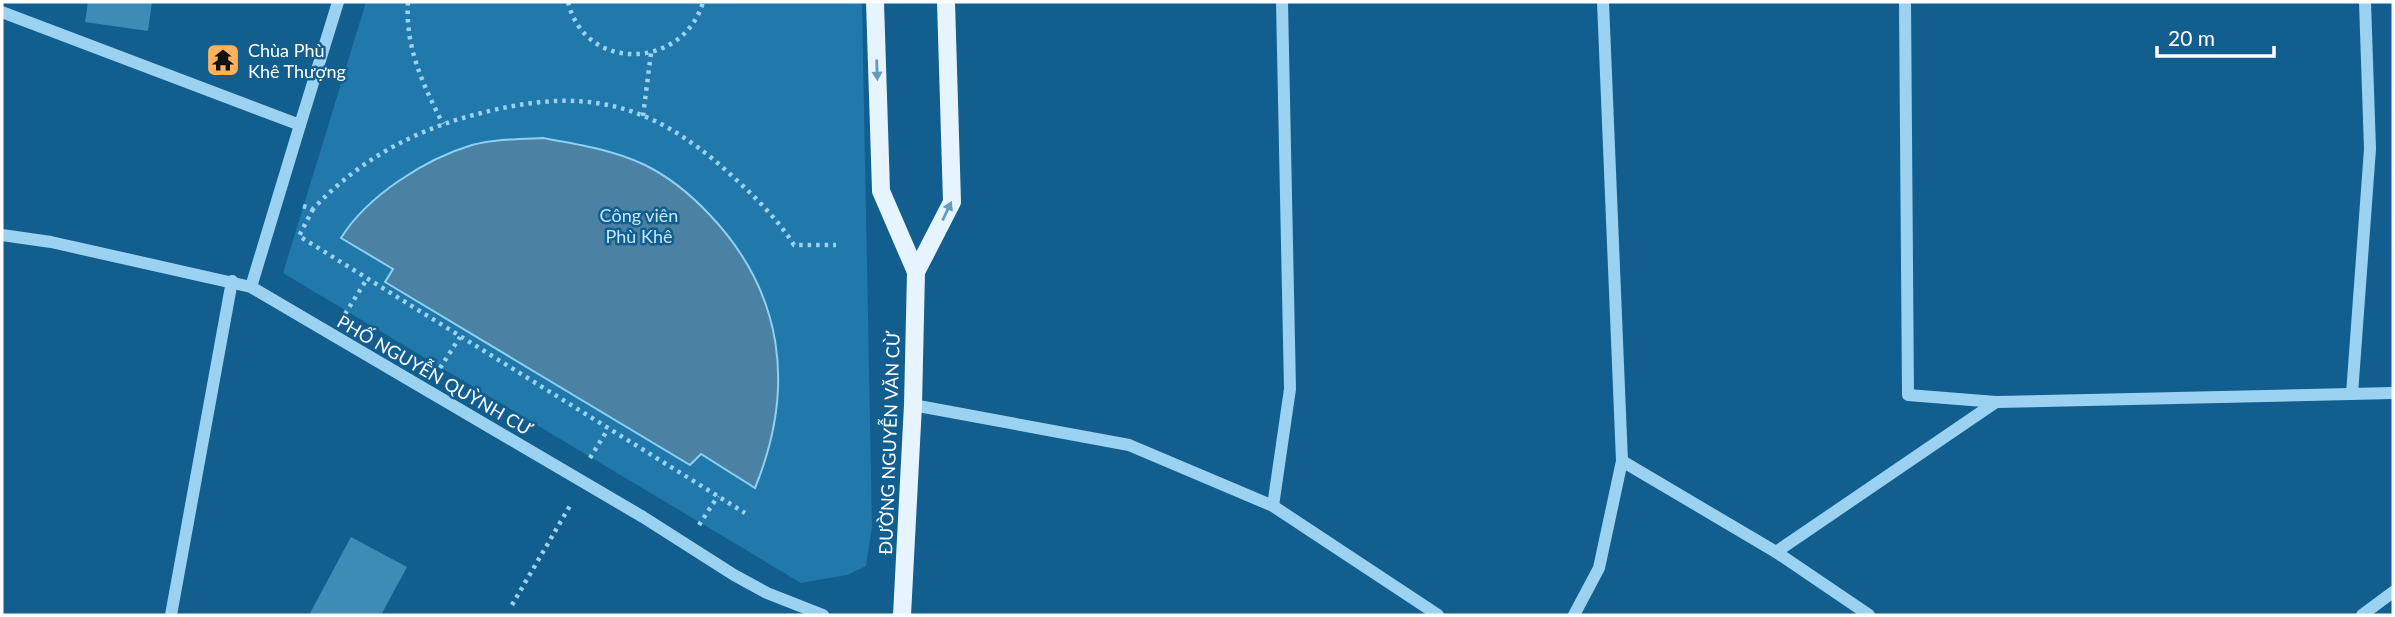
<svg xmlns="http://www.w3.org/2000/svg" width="2395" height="617" font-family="Lato,sans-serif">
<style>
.green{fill:#2078ab}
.water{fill:#4b82a4;stroke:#8cd0f5;stroke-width:2}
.building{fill:#3e8bb8}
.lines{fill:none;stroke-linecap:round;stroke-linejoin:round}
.path{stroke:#9bd2f2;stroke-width:4.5;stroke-dasharray:3.5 5;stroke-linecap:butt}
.minor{stroke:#9bd2f2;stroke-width:12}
.major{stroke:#e5f4ff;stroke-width:18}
.oneway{fill:#669abb}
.labels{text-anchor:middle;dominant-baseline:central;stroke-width:5;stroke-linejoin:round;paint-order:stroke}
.poi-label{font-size:18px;fill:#fff;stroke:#125e8e;text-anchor:start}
.park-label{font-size:18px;fill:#c2e7fd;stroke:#125e8e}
.street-label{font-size:18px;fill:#fff;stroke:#125e8e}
</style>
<rect width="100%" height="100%" fill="#125e8e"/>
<!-- green -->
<polygon class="green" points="366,2 862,2 872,527 866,566 847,575 801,583 283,273"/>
<!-- water -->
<path class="water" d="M543,138c34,6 71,12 102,27 24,12 45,29 63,48 76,79 88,175 47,275l-54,-34 -11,11 -305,-183 8,-13 -52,-31c26,-42 84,-79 131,-93 23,-6 47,-6 71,-7z"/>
<!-- building -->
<g class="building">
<polygon points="88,2 152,2 148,31 85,22"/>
<polygon points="351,537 407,567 381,615 309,615"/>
</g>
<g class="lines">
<!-- path -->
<g class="path">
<path d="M408,2c-3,45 15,83 35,122"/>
<path d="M568,2c17,71 115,68 135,0"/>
<polyline points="643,116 651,53"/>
<path d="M303,206l10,3c43,-46 97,-77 157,-93 108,-30 177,-18 260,58 23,21 47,44 64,71h42"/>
<polyline points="313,209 299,236 745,513"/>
<polyline points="345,314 367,279"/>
<polyline points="440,368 460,337"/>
<polyline points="590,458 608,429"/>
<polyline points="699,525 718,496"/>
<polyline points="512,605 571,504"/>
</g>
<!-- minor -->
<g class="minor">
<polyline points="1905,2 1908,395 1996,402 2393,393"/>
<polyline points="2,12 300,125 251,287"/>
<polyline points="300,125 338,2"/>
<polyline points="2,235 51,242 251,287 643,517 734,575 767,593 823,615"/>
<polyline points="2352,394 2370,149 2365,2"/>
<polyline points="913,405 1129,445 1273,506 1438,615"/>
<polyline points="1622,461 1776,552 1869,615"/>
<polyline points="1273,506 1290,389 1282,2"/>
<polyline points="1776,552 1996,402"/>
<polyline points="171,615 232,281"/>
<polyline points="1574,615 1599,568 1622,461 1603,2"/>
<polyline points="2362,615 2393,592"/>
</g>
<!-- major -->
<g class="major">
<polyline points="875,2 881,191 916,272 913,405 902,615"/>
<polyline points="916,272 952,202 946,2"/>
</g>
</g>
<!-- one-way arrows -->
<defs><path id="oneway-solid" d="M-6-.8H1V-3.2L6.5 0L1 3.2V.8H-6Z" transform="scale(1.75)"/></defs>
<g class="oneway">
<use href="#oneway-solid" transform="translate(877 70) rotate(88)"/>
<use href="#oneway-solid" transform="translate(947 211) rotate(-65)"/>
</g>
<!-- icons -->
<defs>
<g id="temple-square" transform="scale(1.75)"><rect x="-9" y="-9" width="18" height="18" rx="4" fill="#ffb25b" stroke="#125e8e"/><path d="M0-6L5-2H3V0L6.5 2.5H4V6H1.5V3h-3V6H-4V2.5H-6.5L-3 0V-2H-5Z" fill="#111"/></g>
</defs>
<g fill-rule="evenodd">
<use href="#temple-square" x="223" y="60"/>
</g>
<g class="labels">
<!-- poi labels -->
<g class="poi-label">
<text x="248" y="50">Chùa Phù<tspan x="248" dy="21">Khê Thượng</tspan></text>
</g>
<!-- park labels -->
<g class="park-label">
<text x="639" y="215">Công viên<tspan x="639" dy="21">Phù Khê</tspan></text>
</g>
<!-- street labels -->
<g class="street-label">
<text transform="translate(435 375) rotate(30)">PHỐ NGUYỄN QUỲNH CƯ</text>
<text transform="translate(889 443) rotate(-88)">ĐƯỜNG NGUYỄN VĂN CỪ</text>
</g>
</g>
<!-- border -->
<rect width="2395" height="617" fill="none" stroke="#ffffff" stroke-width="7"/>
<!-- scale -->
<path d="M2157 46v10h117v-10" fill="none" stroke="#ffffff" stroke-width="3.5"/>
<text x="2168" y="46" font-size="21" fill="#ffffff" stroke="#125e8e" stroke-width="5" paint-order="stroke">20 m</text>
</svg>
